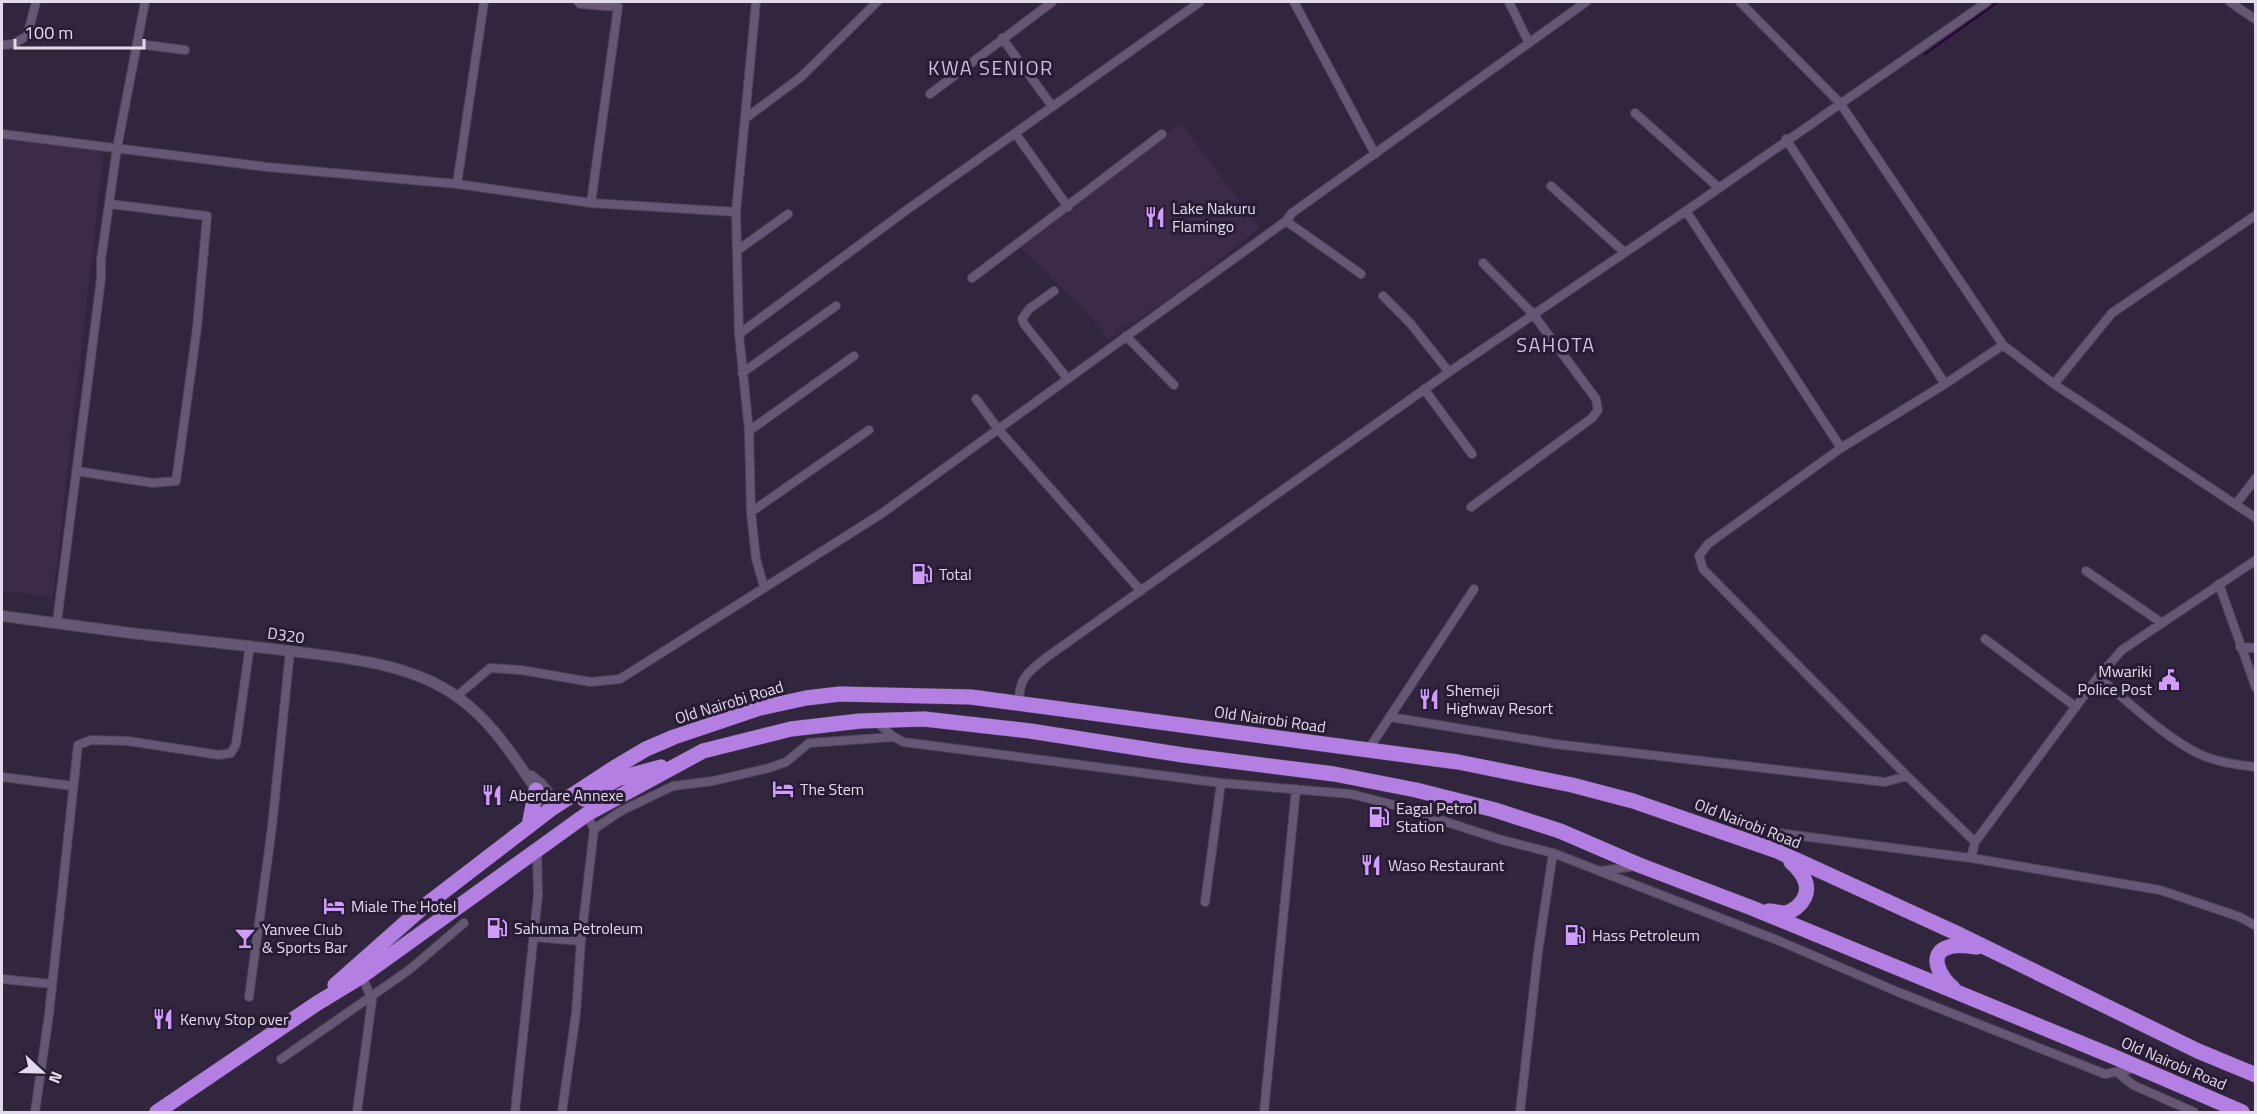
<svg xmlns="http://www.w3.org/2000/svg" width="2257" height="1114" font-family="'Titillium Web',sans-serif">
	<rect width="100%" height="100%" fill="#32263e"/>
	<!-- built -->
	<path fill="#3b2b49" d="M1181 123 1260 228 1183 289 1108 340 1093 318 1020 247Z
		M2 139 104 151 53 597 2 591Z"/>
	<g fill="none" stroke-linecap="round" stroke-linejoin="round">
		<!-- stream -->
		<path stroke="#240339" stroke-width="2" d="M1925 54 1998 2"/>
		<defs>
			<path id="minor" d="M578 2 580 4 618 7 591 203
				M756 2 736 212 739 334 749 431 751 512 756 559 764 587
				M1294 2 1375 154
				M1509 2 1529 43
				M1740 2 1840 103 2003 345 2054 384 2256 518
				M2230 2 2256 20
				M1002 38 1052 106
				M138 44 185 50
				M2 45 13 44 27 36 36 2
				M930 94 1052 2
				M1635 113 1719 188
				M746 118 801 77 877 2
				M1015 133 1068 207
				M2 134 267 167 457 184 591 203 736 212
				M1786 139 1945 384
				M457 184 484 2
				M1551 186 1624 252
				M1686 211 1841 448
				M1286 221 1361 274
				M738 250 788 214
				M972 278 1162 134
				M1054 291 1029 309 1022 319 1024 324 1067 378
				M1383 296 1410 323 1449 372
				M739 334 908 209 1200 2
				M1126 336 1174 385
				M742 373 836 306
				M2054 384 2112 313 2256 215
				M1424 389 1472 454
				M976 399 998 429 1141 591
				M749 431 854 356
				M76 471 153 483 176 481 197 328 207 216 110 204
				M2236 504 2256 478
				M1471 507 1592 418 1598 410 1596 399 1533 314 1483 263
				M751 512 869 430
				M2086 571 2162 623
				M2219 584 2256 688
				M57 622 101 279V260L117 148 145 2
				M1985 639 2076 707
				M2240 647 2256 648
				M2098 677C2129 702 2162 735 2197 753 2215 762 2236 765 2256 767
				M457 696 490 668 521 670 591 682 620 679 881 514 1286 221 1292 213 1586 2
				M1020 704C1016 680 1030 670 1047 657L1449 372 1686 211 1987 2
				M1390 717 1555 744 1885 782 1907 776
				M877 722 891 735 903 742 1221 783 1351 794 1394 805 1502 840 1553 853 1777 940 1898 992 2105 1074 2137 1068
				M1368 750 1474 589
				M2 777 73 786
				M594 829 621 811 673 786 713 781 769 768 786 762 809 743 893 737
				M1975 842 1907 776 1703 569 1699 556 1708 544 1841 448 1945 384 2003 345
				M1765 847 1772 834 1778 833 1971 858 2160 890 2240 917 2256 926
				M1971 858 1975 842 2098 677 2122 650 2256 560
				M1601 871 1635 866
				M1205 902 1221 783
				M534 937 581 941
				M2 979 52 984
				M249 997 272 827 290 651
				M281 1059 409 970 464 923
				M2118 1073 2133 1085 2194 1112
				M35 1112 49 1014 78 745 91 740 128 741 219 755 231 753 236 744 250 645
				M357 1112 372 1000 362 976
				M515 1112 538 895 537 850
				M562 1112 576 1013 581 941 594 829 587 814
				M1264 1112 1296 789
				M1520 1112 1538 952 1553 853"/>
			<path id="tertiary" d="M2 616C42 621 83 627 123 632 179 639 234 644 290 651 346 658 412 663 459 698 501 729 520 770 551 809
				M531 776 541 784 558 804"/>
			<path id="trunk" d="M584 799 617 779 661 767
				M529 826 536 790
				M1769 911C1773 911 1779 913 1784 913 1788 913 1793 910 1797 907 1814 892 1806 875 1791 862
				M335 985 422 908 551 809 614 768 646 749 674 737 760 708 806 698 840 694 971 697 1458 762 1572 785 1633 801 1777 851 1954 932 2198 1051 2256 1075
				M1953 988C1941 979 1926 953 1949 947 1958 944 1968 946 1977 947
				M157 1112 316 1004 362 976 587 814 703 751 791 729 860 721 924 719 1030 731 1183 755 1334 774 1416 790 1495 810 1560 831 1639 865 1752 908 2112 1056 2242 1112"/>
		</defs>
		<!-- minor casing -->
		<use href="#minor" stroke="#4e4358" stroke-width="10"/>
		<!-- tertiary casing -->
		<use href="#tertiary" stroke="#4e4358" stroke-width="12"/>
		<!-- trunk casing -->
		<use href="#trunk" stroke="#4e4358" stroke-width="16"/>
		<!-- minor -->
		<use href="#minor" stroke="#665874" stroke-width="8"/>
		<!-- tertiary -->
		<use href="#tertiary" stroke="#665874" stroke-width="10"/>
		<!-- trunk -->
		<use href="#trunk" stroke="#b47fe2" stroke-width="15"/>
	</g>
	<!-- icons -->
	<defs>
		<symbol id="restaurant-bare" viewBox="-9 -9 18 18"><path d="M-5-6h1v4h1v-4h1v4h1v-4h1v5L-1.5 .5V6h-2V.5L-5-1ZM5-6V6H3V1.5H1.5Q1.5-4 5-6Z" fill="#d09dff" stroke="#281c34" stroke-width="2.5" paint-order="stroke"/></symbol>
		<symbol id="fuel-bare" viewBox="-9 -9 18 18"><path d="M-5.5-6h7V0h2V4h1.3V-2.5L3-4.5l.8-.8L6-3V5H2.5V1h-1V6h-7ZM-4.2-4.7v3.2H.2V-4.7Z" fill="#d09dff" stroke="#281c34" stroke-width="2.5" paint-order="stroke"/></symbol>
		<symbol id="civic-bare" viewBox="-9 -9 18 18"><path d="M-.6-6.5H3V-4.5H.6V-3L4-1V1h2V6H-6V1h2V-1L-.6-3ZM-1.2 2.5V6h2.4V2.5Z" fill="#d09dff" stroke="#281c34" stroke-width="2.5" paint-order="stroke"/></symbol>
		<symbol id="hotel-bare" viewBox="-9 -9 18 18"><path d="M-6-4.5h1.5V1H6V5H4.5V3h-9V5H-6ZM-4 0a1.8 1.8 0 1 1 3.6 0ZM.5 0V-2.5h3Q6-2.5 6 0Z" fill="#d09dff" stroke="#281c34" stroke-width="2.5" paint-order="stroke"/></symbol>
		<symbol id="bar-bare" viewBox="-9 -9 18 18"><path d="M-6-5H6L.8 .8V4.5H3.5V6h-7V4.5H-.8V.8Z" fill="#d09dff" stroke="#281c34" stroke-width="2.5" paint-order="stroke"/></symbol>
	</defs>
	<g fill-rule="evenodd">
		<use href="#restaurant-bare" x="1140" y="202" width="30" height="30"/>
		<use href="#fuel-bare" x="907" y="559" width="30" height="30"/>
		<use href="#civic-bare" x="2154" y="665" width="30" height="30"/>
		<use href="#restaurant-bare" x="1414" y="684" width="30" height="30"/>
		<use href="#hotel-bare" x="768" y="774" width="30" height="30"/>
		<use href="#restaurant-bare" x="477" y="780" width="30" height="30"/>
		<use href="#fuel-bare" x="1364" y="802" width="30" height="30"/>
		<use href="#restaurant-bare" x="1356" y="850" width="30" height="30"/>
		<use href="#hotel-bare" x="319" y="891" width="30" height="30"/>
		<use href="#fuel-bare" x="482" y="913" width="30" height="30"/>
		<use href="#fuel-bare" x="1560" y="920" width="30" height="30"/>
		<use href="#bar-bare" x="230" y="923" width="30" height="30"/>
		<use href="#restaurant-bare" x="148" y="1004" width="30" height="30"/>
	</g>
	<g text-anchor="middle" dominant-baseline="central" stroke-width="6" stroke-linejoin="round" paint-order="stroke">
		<!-- poi labels -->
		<g font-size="16" fill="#e2daea" stroke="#281c34" text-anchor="start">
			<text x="1172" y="208">Lake Nakuru<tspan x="1172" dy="18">Flamingo</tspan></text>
			<text x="939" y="574">Total</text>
			<text x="2152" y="671" text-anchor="end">Mwariki<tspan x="2152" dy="18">Police Post</tspan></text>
			<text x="1446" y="690">Shemeji<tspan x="1446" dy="18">Highway Resort</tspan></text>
			<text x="800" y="789">The Stem</text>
			<text x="509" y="795">Aberdare Annexe</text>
			<text x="1396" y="808">Eagal Petrol<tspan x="1396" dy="18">Station</tspan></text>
			<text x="1388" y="865">Waso Restaurant</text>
			<text x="351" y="906">Miale The Hotel</text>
			<text x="514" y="928">Sahuma Petroleum</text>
			<text x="262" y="929">Yanvee Club<tspan x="262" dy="18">&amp; Sports Bar</tspan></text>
			<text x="1592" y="935">Hass Petroleum</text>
			<text x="180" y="1019">Kenvy Stop over</text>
		</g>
		<!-- street labels -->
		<g font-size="16" fill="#e2daea" stroke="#281c34">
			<text transform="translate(286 635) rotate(8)">D320</text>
			<text transform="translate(729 702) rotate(-17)">Old Nairobi Road</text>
			<text transform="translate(1270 719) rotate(8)">Old Nairobi Road</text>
			<text transform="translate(1748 823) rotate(21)">Old Nairobi Road</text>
			<text transform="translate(2174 1063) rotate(23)">Old Nairobi Road</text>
		</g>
		<!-- quarter labels -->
		<g font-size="20" letter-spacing="1.5" fill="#cebfdf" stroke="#281c34">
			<text x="991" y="67">KWA SENIOR</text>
			<text x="1556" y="344">SAHOTA</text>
		</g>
	</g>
	<!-- border -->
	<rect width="2257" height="1114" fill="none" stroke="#e2daea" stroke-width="6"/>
	<!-- north arrow -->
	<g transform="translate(42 1072) rotate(112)" stroke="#281c34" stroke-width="4.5" paint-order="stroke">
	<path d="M0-4.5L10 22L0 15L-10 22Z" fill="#e2daea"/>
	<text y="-9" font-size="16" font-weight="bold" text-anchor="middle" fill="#e2daea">N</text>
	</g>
	<!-- scale -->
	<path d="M15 39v9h129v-9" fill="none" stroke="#e2daea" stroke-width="3"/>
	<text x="24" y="39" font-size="18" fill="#e2daea" stroke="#281c34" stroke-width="4.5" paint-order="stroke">100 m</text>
</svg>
